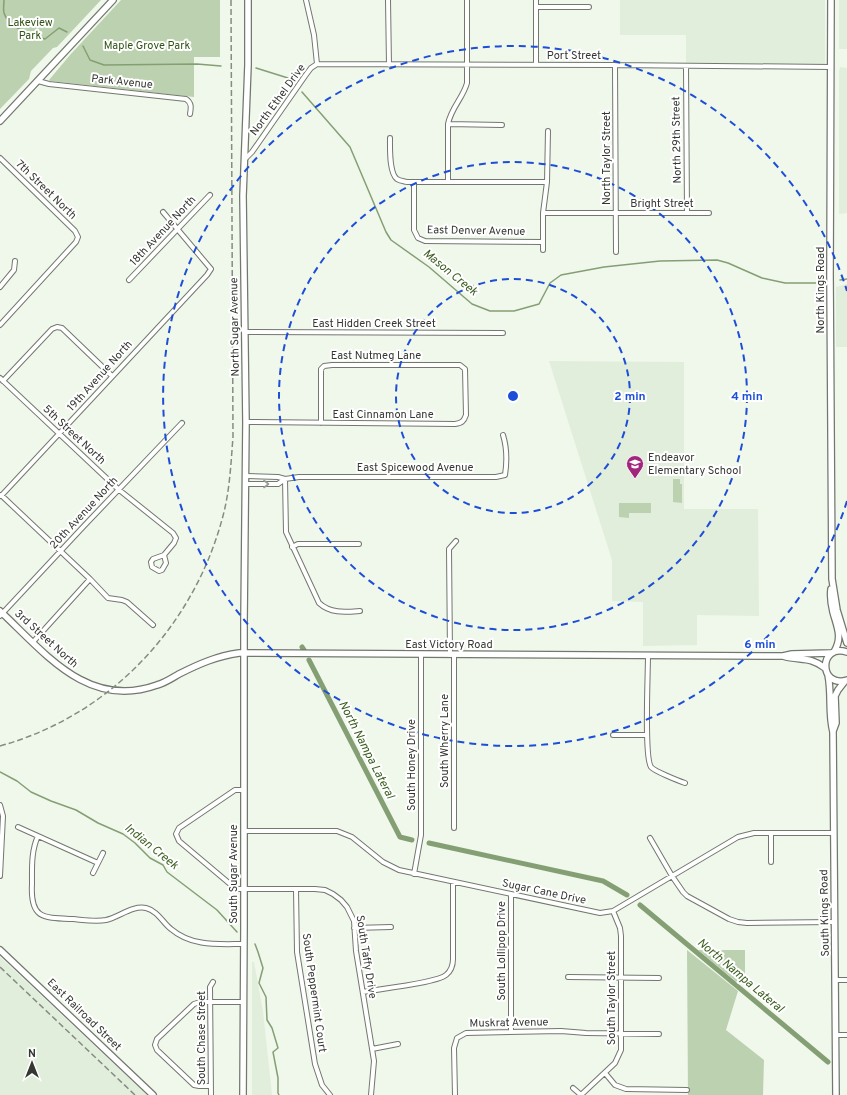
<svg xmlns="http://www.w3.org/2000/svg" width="847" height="1095" font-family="Overpass,sans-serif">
	<rect width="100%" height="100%" fill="#f0f7eb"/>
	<!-- built -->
	<path fill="#e2eedc" d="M620 0H825V64H686V35H620Z
		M839 0H847V49H839Z
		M840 67 847 68V213L839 214V71Z
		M847 284V347H836V287Z
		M549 361 684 362V509H758L759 616 697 615V645L643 646V602L612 601V560Z
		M0 957 147 1095H0Z
		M252 962H254L263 1011 272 1095H252Z"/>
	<!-- green -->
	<path fill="#bcd1af" d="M0 0H101L57 47 53 48 31 71 29 79 0 109Z
		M121 0H220V57H194V97L50 81 49 80 70 55Z
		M673 479H680V484H682V503L673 502Z
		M619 503H651V513H629V518L619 517Z
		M687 950 738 991 726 1030 764 1060 763 1095H688Z
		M698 950H745V975L738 983Z"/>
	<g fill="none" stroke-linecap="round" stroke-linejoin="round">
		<!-- stream -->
		<path stroke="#859f74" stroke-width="1.5" d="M4 0C4 4 3 9 4 13 9 29 32 34 45 39L59 28 67 32
			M83 46 90 60 104 65 197 64 221 66
			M256 68 288 78 293 83
			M302 92 350 147 386 232 391 240 429 267 472 304 490 311H514L539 304 550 283 561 275 604 267 660 261 717 260 728 263 762 278 785 283H823
			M840 280 847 279
			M0 772 17 781 31 792 51 801 76 810 98 823 123 834 135 843 150 858 163 865 167 872 217 910 237 932
			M255 944 258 952 263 968 259 983 266 997 267 1020 272 1028 278 1048 273 1052 278 1078V1093L279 1095"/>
		<!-- canal -->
		<path stroke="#859f74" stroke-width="5" d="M302 647 304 650
			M309 660 400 837 412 840
			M429 843 603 881 627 895
			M640 905 828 1062"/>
		<defs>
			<path id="street" d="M388 0 389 65
				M536 0V65
				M536 7H589
				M317 64 615 65 831 67
				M615 65 616 252
				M686 66 687 213
				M38 81 49 84 186 99C192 103 191 108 190 114
				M448 124 502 125
				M390 138C390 148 389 173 397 179 400 181 404 181 407 182H547
				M0 158 75 231 78 237 76 242 0 325
				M244 160 252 152 305 76 311 68 317 64 314 35 306 0
				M414 182V230L418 238 425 241 543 242
				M448 182V124C451 108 463 98 467 83V0
				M543 213H709
				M543 250V213L547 182 548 131
				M129 280 210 195
				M0 287 14 270 15 261
				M244 332 503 333
				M0 378 118 489 173 533 176 538 174 543 164 555
				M3 381 52 329 57 327 62 328 112 376
				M246 422 455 424C462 423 464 421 466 415L465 369 460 365H332L324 366 321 369V423
				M246 476 278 477 285 479
				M285 479 286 532 319 603C331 614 346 612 360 611
				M246 484H278L285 479 299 477H496L505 475C507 462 507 448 503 435
				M1 495 90 579 108 598 122 600 127 602 153 625
				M1 496 207 275 211 269 163 212
				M292 547 298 544H359
				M164 555 166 563 162 570 159 571 152 567 151 562 153 559Z
				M0 616 83 527 182 423
				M33 642 90 579
				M450 655 449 549 456 541
				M454 655V828
				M648 656C648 674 644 757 651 767 654 771 679 781 685 783
				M613 735H647
				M243 790H235L179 828 176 834 179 841 236 889H315L325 890 333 894 341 900 347 907 354 921 356 951 374 1061 371 1095
				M0 805 3 816 0 876
				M18 827 98 863
				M244 831H337L352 837 383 862 399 870 600 913 613 911 738 837 754 833H834
				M771 833V862
				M38 836C31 851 32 868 32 884 30 919 43 918 73 919 84 920 96 922 106 920 119 917 133 905 146 908 158 911 163 923 171 929 192 947 219 944 244 944
				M650 838 672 876 683 892 687 896 729 919 738 922 747 923 835 922
				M93 873 103 853
				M414 874 421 835V655
				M296 889 297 952 315 1064 322 1085 330 1095
				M511 894V1032
				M354 928 391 927
				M568 977 659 978
				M835 980H847
				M363 992C379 989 436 983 446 975 451 971 453 965 453 959V882
				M836 1035H847
				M372 1049 398 1044
				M605 1073 615 1085 626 1089 687 1090
				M211 1086H199L194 1085 157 1050 155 1045 157 1039 194 1004 200 1002H243
				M573 1088 581 1095
				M211 1095 210 987 213 982
				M455 1095 454 1048 457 1038 466 1033 561 1031 586 1033 659 1034
				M581 1095 615 1063 621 1050V936L620 928 613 911"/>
			<path id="secondary" d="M831 0 830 275 832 579 837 610 847 643
				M0 121 113 0
				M831 589C830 597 831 604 833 612 837 627 843 637 834 652
				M0 611C45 653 88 710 157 685 165 683 172 678 179 674 199 664 217 656 239 653L783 656 792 654 831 653
				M847 652C818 643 819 689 847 680
				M783 656C800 661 810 656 825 668
				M828 675C832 694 828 713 833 732L836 1095
				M833 731 836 723 835 696 838 690 845 681
				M0 950 153 1095
				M243 1095 244 927V621L246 422 243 196 248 65V0"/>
		</defs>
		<!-- street casing -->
		<use href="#street" stroke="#72786e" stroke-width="6"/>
		<!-- secondary casing -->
		<use href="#secondary" stroke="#72786e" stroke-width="8"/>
		<!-- street -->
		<use href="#street" stroke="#fff" stroke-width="4"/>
		<!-- secondary -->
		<use href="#secondary" stroke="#fff" stroke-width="5.5"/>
		<!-- rail -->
		<path stroke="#868b83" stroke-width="1.5" stroke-dasharray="6 3" stroke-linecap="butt" d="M0 746C112 715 196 624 224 512 230 487 231 462 233 437L231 0
			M0 967 135 1095"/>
	</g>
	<!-- one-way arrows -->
	<defs><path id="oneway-chevron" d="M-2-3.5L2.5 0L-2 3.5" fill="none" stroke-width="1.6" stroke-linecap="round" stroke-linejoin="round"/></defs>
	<use stroke="#9a9b98" href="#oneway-chevron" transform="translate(266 484)"/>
	<!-- distance rings -->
	<g fill="none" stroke="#1d4ed8" stroke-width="2" stroke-dasharray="7 5">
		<circle cx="513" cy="396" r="117"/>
		<circle cx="513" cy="396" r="234"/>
		<path d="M847 501A350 350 0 1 1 847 291"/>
	</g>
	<!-- icons -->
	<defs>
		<symbol id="school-pin" viewBox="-11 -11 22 30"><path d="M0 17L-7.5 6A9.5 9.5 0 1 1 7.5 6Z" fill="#a2277c" stroke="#fff"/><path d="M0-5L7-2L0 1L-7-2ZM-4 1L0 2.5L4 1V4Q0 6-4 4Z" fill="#fff"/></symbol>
	</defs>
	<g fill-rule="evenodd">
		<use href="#school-pin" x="625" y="454" width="20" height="27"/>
	</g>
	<g text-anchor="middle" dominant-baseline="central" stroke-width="4" stroke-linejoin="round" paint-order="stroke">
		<!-- park labels -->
		<g font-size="11" fill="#305213" stroke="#fff">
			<text x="30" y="23">Lakeview<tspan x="30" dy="13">Park</tspan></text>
			<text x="147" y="46">Maple Grove Park</text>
		</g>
		<!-- street labels -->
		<g font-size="11" fill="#343732" stroke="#fff">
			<text x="574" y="56">Port Street</text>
			<text transform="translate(122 82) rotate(6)">Park Avenue</text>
			<text transform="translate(278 100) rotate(-54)">North Ethel Drive</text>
			<text transform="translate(677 140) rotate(-91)">North 29th Street</text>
			<text transform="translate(607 158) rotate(-90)">North Taylor Street</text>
			<text transform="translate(46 190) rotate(44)">7th Street North</text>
			<text x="662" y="204">Bright Street</text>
			<text transform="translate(163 231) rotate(-47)">18th Avenue North</text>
			<text transform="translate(476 231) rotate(1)">East Denver Avenue</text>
			<text transform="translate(821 290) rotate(-90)">North Kings Road</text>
			<text x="374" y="324">East Hidden Creek Street</text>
			<text transform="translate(235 327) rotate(-91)">North Sugar Avenue</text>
			<text x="376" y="356">East Nutmeg Lane</text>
			<text transform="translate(100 376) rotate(-48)">19th Avenue North</text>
			<text x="383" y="415">East Cinnamon Lane</text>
			<text transform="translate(74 435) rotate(43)">5th Street North</text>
			<text x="415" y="468">East Spicewood Avenue</text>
			<text transform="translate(84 513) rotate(-47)">20th Avenue North</text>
			<text transform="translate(46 639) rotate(42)">3rd Street North</text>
			<text x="449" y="645">East Victory Road</text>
			<text transform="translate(445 741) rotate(-90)">South Wherry Lane</text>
			<text transform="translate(412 765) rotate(-90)">South Honey Drive</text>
			<text transform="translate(234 874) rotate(-90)">South Sugar Avenue</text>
			<text transform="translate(544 892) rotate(12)">Sugar Cane Drive</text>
			<text transform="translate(825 913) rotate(-91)">South Kings Road</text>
			<text transform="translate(502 951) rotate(-90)">South Lollipop Drive</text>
			<text transform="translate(366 957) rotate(81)">South Taffy Drive</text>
			<text transform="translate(314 993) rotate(82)">South Peppermint Court</text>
			<text transform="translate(612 998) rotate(-90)">South Taylor Street</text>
			<text transform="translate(84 1015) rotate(44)">East Railroad Street</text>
			<text transform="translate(509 1023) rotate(-1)">Muskrat Avenue</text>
			<text transform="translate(202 1038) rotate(-90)">South Chase Street</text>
		</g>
		<!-- poi labels -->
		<g font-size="11" fill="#343732" stroke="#fff" text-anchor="start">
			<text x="648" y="458">Endeavor<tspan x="648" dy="13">Elementary School</tspan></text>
		</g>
		<!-- water labels -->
		<g font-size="12" font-style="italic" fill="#3c5e20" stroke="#fff">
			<text transform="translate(450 273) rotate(39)">Mason Creek</text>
			<text transform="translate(366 750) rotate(63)">North Nampa Lateral</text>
			<text transform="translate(151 847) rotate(39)">Indian Creek</text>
			<text transform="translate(740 976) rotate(40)">North Nampa Lateral</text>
		</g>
	</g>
	<circle cx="513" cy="396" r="6" fill="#1d4ed8" stroke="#fff" stroke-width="2"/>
	<g font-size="12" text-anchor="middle" font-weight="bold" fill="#1d4ed8" stroke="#fff" stroke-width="4" stroke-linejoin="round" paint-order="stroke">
		<text x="630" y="400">2 min</text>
		<text x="747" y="400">4 min</text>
		<text x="760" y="648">6 min</text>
	</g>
	<!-- north arrow -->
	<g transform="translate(32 1063)" stroke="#ffffff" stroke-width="3" paint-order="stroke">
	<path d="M0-3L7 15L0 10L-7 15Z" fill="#343732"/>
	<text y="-6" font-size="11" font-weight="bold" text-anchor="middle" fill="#343732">N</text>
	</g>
</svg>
